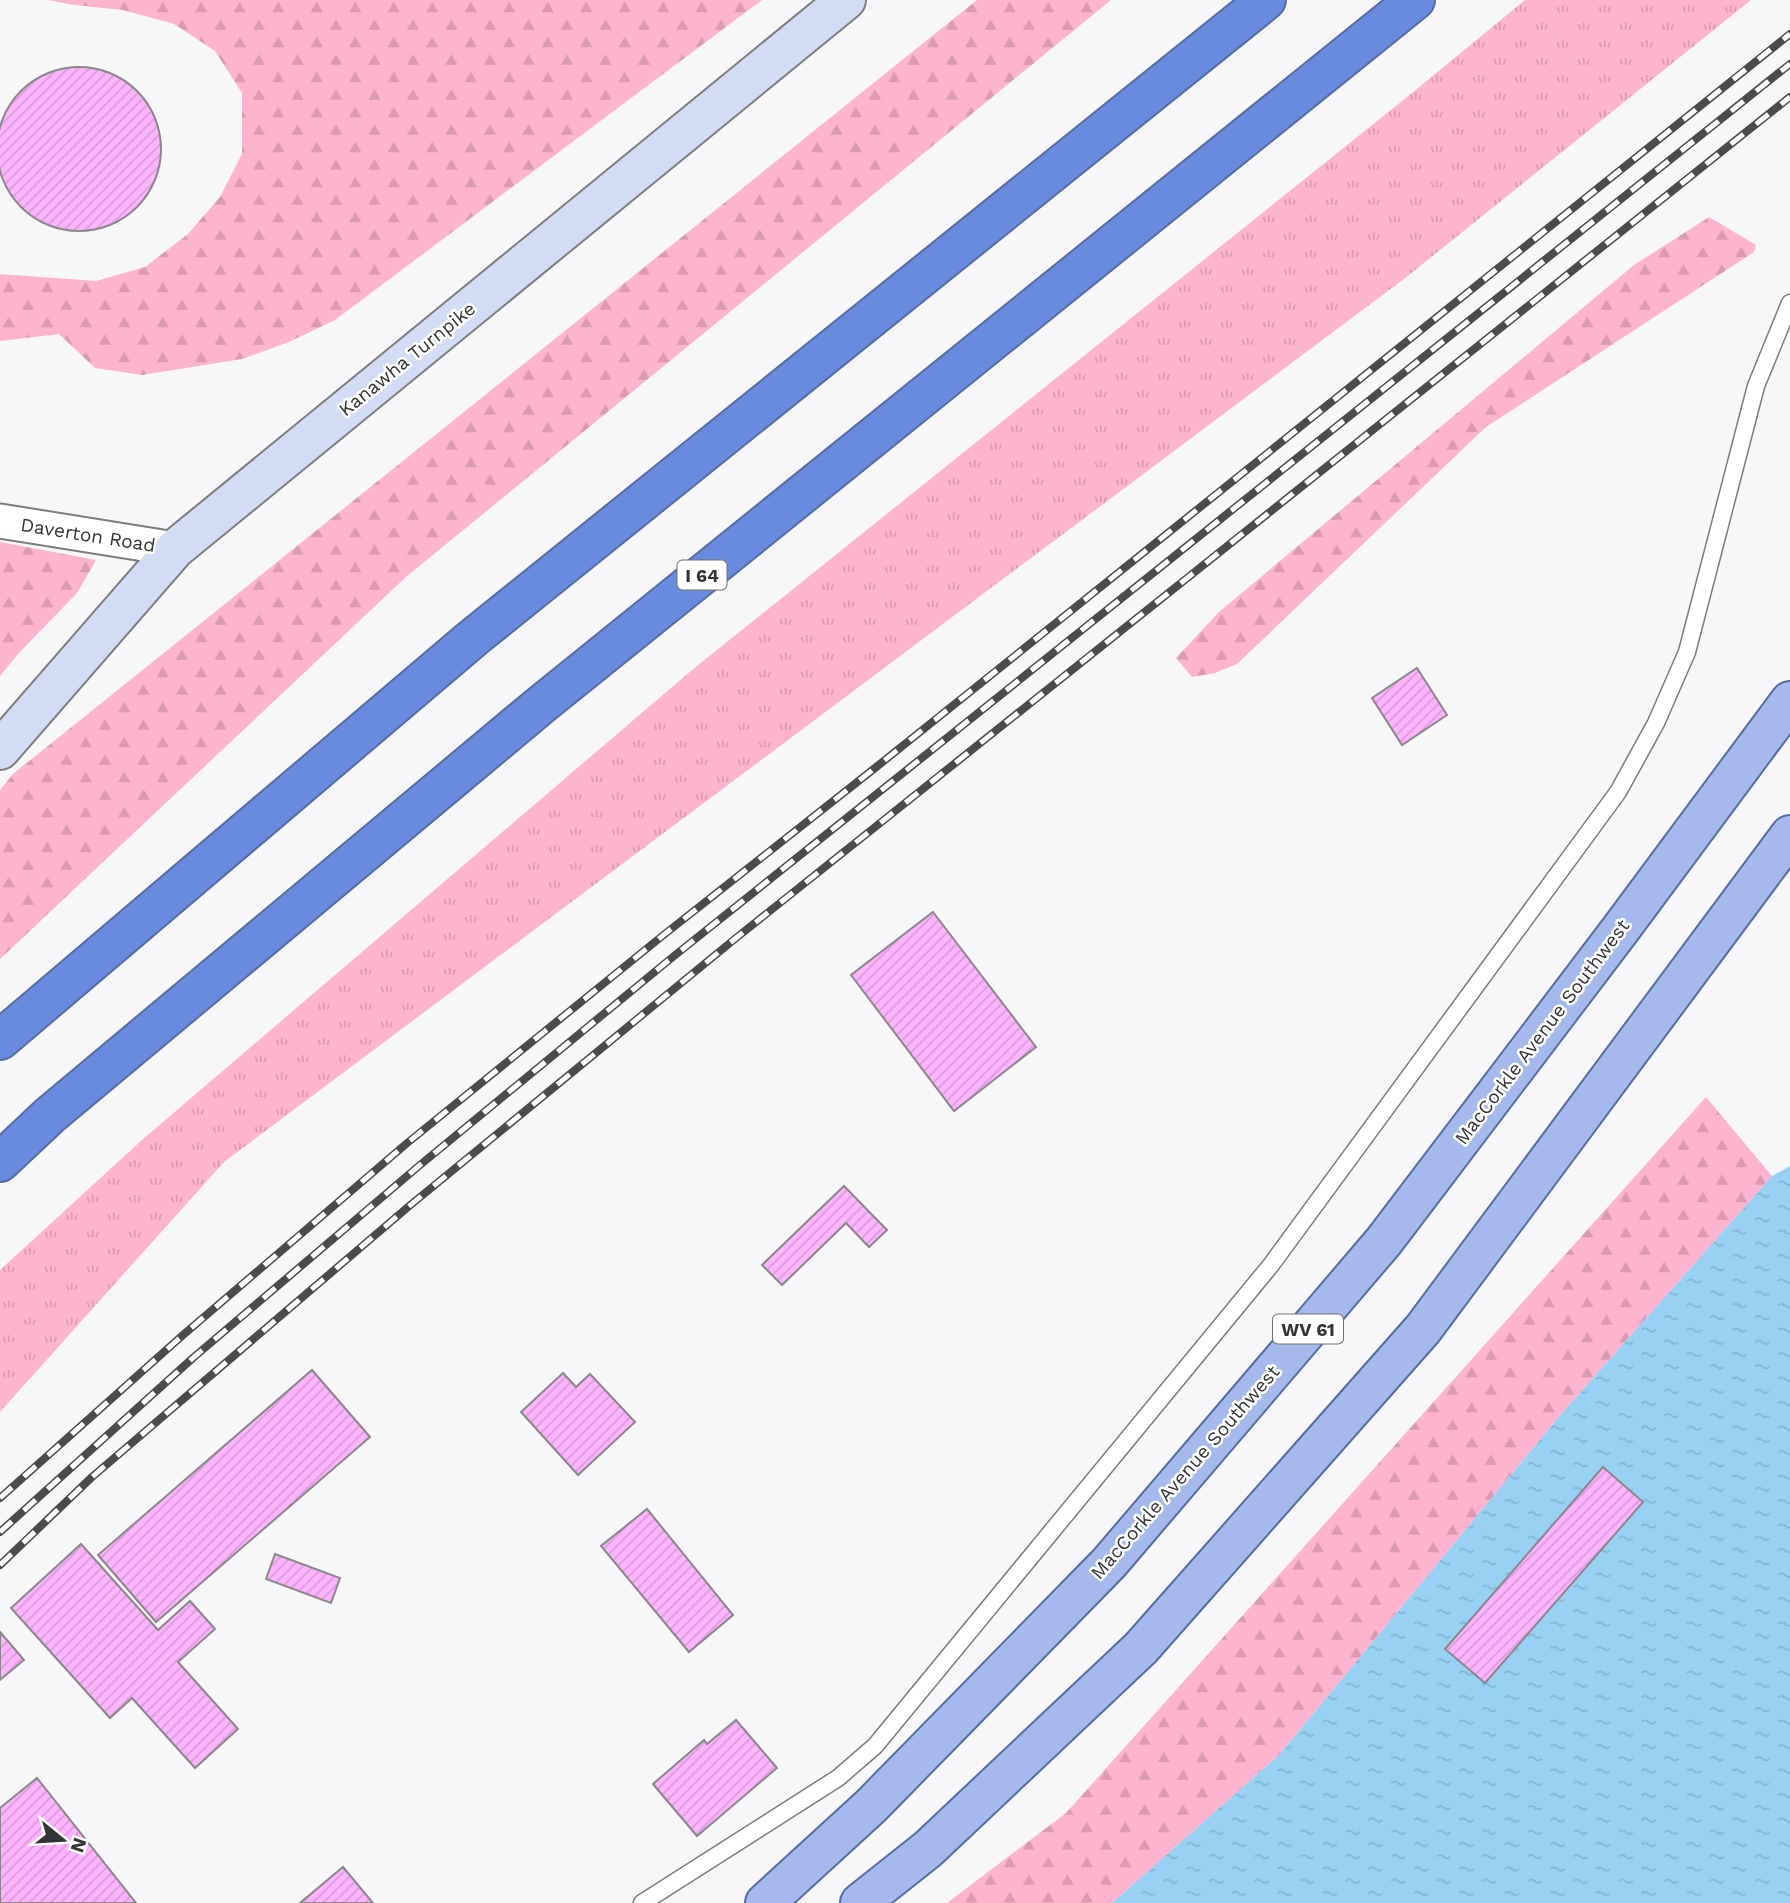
<svg xmlns="http://www.w3.org/2000/svg" width="1790" height="1903" font-family="'Work Sans',sans-serif">
	<defs>
		<pattern id="grass-tufts" width="24" height="20" patternUnits="userSpaceOnUse" patternTransform="scale(1.75)"><rect width="24" height="20" fill="#feb3cf"/><path d="M3 7l-1-3M5 7V3M7 7l1-3M15 17l-1-3M17 17v-4M19 17l1-3" fill="none" stroke="#da9ab2"/></pattern>
		<pattern id="forest-firs" width="22" height="20" patternUnits="userSpaceOnUse" patternTransform="scale(1.75)"><rect width="22" height="20" fill="#feb3cf"/><path d="M5 1l3.5 6h-7zM16 11l3.5 6h-7z" fill="#da9ab2"/></pattern>
		<pattern id="water-ripples" width="26" height="14" patternUnits="userSpaceOnUse" patternTransform="scale(1.75)"><rect width="26" height="14" fill="#98d1f4"/><path d="M2 4q2-2 4 0t4 0M15 11q2-2 4 0t4 0" fill="none" stroke="#83b4d2"/></pattern>
		<pattern id="building-hatch" width="6" height="6" patternUnits="userSpaceOnUse" patternTransform="scale(1.75)"><rect width="6" height="6" fill="#fdb3fe"/><path d="M-1 1l2-2M0 6l6-6M5 7l2-2" fill="none" stroke="#d99ada"/></pattern>
	</defs>
	<rect width="100%" height="100%" fill="#f7f7fa"/>
	<!-- grass -->
	<path fill="url(#grass-tufts)" d="M1525 0H1751L1404 279 224 1162 0 1412V1270L143 1139 692 670 1412 93Z"/>
	<!-- forest -->
	<path fill="url(#forest-firs)" d="M48 0H762L335 320 289 342 242 359 142 375 95 368 59 334 0 341V274L96 281 145 267 188 234 220 197 242 154V93L215 51 174 24 123 10 74 5Z
		M977 0H1111L406 577 0 959V790L13 774Z
		M1709 217 1756 245 1754 252 1486 427 1237 664 1215 673 1192 677 1176 658 1219 612 1634 265Z
		M0 542 96 560 77 593 18 654 0 676Z
		M1706 1097 1772 1176 1562 1413 1279 1755 1112 1903H947L1066 1813Z"/>
	<!-- water -->
	<path fill="url(#water-ripples)" d="M1790 1166V1903H1112L1279 1755 1562 1413 1772 1176Z"/>
	<!-- building -->
	<path fill="url(#building-hatch)" stroke="#898789" stroke-width="2" d="M-3 149a82 82 0 1 1 164 0a82 82 0 1 1-164 0Z
		M1417 668 1447 715 1402 745 1372 698Z
		M933 912 1036 1047 954 1111 851 975Z
		M844 1186 887 1230 869 1247 846 1223 782 1285 762 1265Z
		M312 1370 370 1437 156 1622 98 1555Z
		M563 1373 576 1387 590 1374 635 1422 578 1475 521 1412Z
		M1603 1467 1643 1502 1485 1683 1445 1649Z
		M647 1509 733 1615 689 1652 601 1546Z
		M81 1544 158 1630 190 1601 215 1629 178 1662 238 1729 195 1768 132 1698 110 1718 11 1608Z
		M275 1554 340 1578 331 1603 266 1579Z
		M0 1632 24 1660 0 1680Z
		M736 1720 777 1768 697 1836 653 1784 704 1740 707 1744Z
		M37 1778 136 1903H0V1808Z
		M343 1867 373 1903H300Z"/>
	<g fill="none" stroke-linecap="round" stroke-linejoin="round">
		<defs>
			<path id="lane" d="M642 1903 838 1778 875 1746 1271 1265 1618 792 1656 723 1687 652 1756 386 1790 303"/>
			<path id="street" d="M0 521 175 549"/>
			<path id="secondary" d="M0 750 175 549 846 0"/>
			<path id="primary" d="M765 1903 871 1806 1109 1563 1384 1241 1620 930 1790 701
				M860 1903 928 1849 1141 1648 1423 1329 1790 835"/>
			<path id="highway" d="M0 1040 473 638 1266 0
				M0 1162 50 1115 542 704 1415 0"/>
		</defs>
		<!-- lane casing -->
		<use href="#lane" stroke="#7c7b7e" stroke-width="19"/>
		<!-- street casing -->
		<use href="#street" stroke="#7c7b7e" stroke-width="37"/>
		<!-- secondary casing -->
		<use href="#secondary" stroke="#7c7b7e" stroke-width="42"/>
		<!-- primary casing -->
		<use href="#primary" stroke="#566ca3" stroke-width="42"/>
		<!-- highway casing -->
		<use href="#highway" stroke="#566ca3" stroke-width="42"/>
		<!-- lane -->
		<use href="#lane" stroke="#fff" stroke-width="16"/>
		<!-- street -->
		<use href="#street" stroke="#fff" stroke-width="33"/>
		<!-- secondary -->
		<use href="#secondary" stroke="#d2dcf5" stroke-width="38"/>
		<!-- primary -->
		<use href="#primary" stroke="#a5b9ec" stroke-width="38"/>
		<!-- highway -->
		<use href="#highway" stroke="#698bdf" stroke-width="38"/>
		<defs>
			<path id="rail" d="M0 1498 183 1335 406 1144 661 937 875 768 1790 34
				M0 1532 194 1357 420 1165 674 956 1790 64
				M0 1565 92 1477 408 1207 736 938 1790 97"/>
		</defs>
		<!-- rail casing -->
		<use href="#rail" stroke="#4b4a4c" stroke-width="8"/>
		<!-- rail -->
		<use href="#rail" stroke="#fff" stroke-width="5" stroke-dasharray="16" stroke-linecap="butt"/>
	</g>
	<g text-anchor="middle" dominant-baseline="central" stroke-width="5" stroke-linejoin="round" paint-order="stroke">
		<!-- shield labels -->
		<g fill="#fff" stroke="#707071" stroke-width="2">
			<rect x="677.5" y="560.5" width="49" height="29" rx="5"/>
			<rect x="1273" y="1314.5" width="70" height="29" rx="5"/>
		</g>
		<g font-size="18" font-weight="bold" fill="#333234">
			<text x="702" y="575">I 64</text>
			<text x="1308" y="1329">WV 61</text>
		</g>
		<!-- street labels -->
		<g font-size="19" fill="#333234" stroke="#fff">
			<text transform="translate(407 359) rotate(-39)">Kanawha Turnpike</text>
			<text transform="translate(88 535) rotate(9)">Daverton Road</text>
			<text transform="translate(1542 1032) rotate(-53)">MacCorkle Avenue Southwest</text>
			<text transform="translate(1185 1472) rotate(-49)">MacCorkle Avenue Southwest</text>
		</g>
	</g>
	<!-- north arrow -->
	<g transform="translate(63 1840) rotate(108)" stroke="#ffffff" stroke-width="5" paint-order="stroke">
	<path d="M0-5L12 26L0 18L-12 26Z" fill="#333234"/>
	<text y="-10" font-size="19" font-weight="bold" text-anchor="middle" fill="#333234">N</text>
	</g>
</svg>
